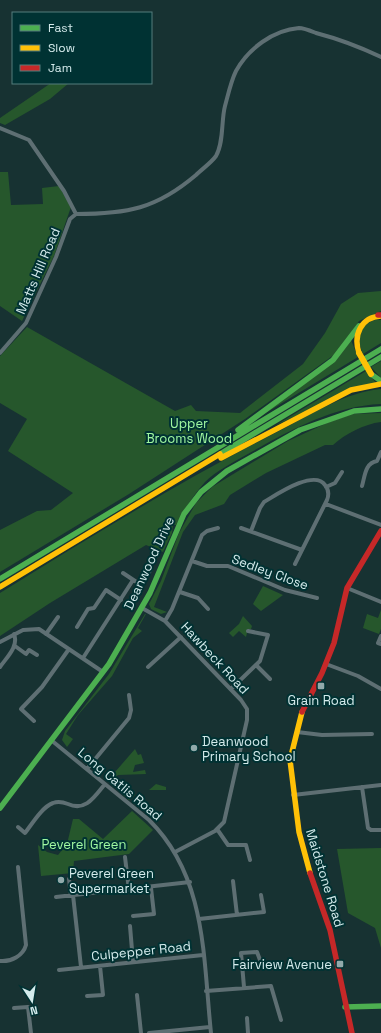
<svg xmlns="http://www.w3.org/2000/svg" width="381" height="1033" font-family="'Space Grotesk',sans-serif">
	<rect width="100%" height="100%" fill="#173232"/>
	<!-- green -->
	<path fill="#26572c" d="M51 83H69L50 99 5 125 0 123V118Z
		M0 172H8L11 205 43 204 42 188 59 186 71 207 54 256 22 321 0 306Z
		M381 291V311L359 321 338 352 245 419 129 494 0 572V530L37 511 51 510 73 493 8 451 27 419 0 403V356L27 327 175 411 191 405 196 411 240 413 303 364 325 333 341 304 358 293Z
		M375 320H381V343L363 354C356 339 358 326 375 320Z
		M351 340 358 357 259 417 319 373Z
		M381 361V378L371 367Z
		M366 371 377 384 365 385 276 425Z
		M381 389V404C332 406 287 432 246 455 232 463 216 471 205 482 193 495 185 510 176 525H173L172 533 163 552 146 545 50 603 0 636V593C92 536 184 479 281 430 312 414 346 392 381 389Z
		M381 413V422C364 424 345 434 333 445H325L266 473 230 495 224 504 195 515 183 532 154 607 167 612 161 614 151 609 149 604 161 581 179 533 196 503 212 487 288 441 327 423 352 414Z
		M263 586 283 595 261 611 253 604Z
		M381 610V629L379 634 363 628 367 614 378 618Z
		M145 614H146L138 628 142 631 133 638 112 676 78 715 66 734 73 739 67 747 62 740 65 731 109 674Z
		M243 616 252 626 251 629H248L246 637 239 631 233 637 229 633 239 624Z
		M135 749 138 755 141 754 144 763 135 765 133 772 145 770 146 774 118 775 111 780 109 779Z
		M156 784 166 787V790H149Z
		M126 790 130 793 132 791 135 795 129 800 122 794Z
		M132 811 153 830 129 854 74 861 73 873 41 876 38 845 47 852 58 855 67 844 73 819H79L103 839Z
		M381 848V948L375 928 348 913 337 849Z"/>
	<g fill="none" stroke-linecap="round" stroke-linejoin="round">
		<!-- street -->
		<path stroke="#5e6f73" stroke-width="4" d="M0 128 29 140 64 191 76 214
			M76 214C127 214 156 209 196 175 202 169 211 163 216 156 224 142 221 121 225 106 228 95 231 81 236 71 248 49 273 30 299 28 304 28 311 31 316 33 339 39 360 47 381 57
			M0 353 26 323 56 257 70 219 76 214
			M362 486C365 476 365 463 377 461L381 452
			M326 487 335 483 342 472
			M326 504 381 525
			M241 528 302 550
			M251 531 260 508 264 502C276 495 314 469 325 485 329 490 329 495 327 500L295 564
			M192 561 207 566H228L285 590 317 598
			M123 573 141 585 151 569
			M347 588 381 602
			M180 592 198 598 208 609
			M142 608 165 621 241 700 247 709V720L224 822 215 831 175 852
			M165 621 172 609 202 535 207 531 218 528
			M77 627 88 609 94 608 106 590 121 600
			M46 634 58 617
			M381 636 378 643 381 644
			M0 642 23 630 39 629 103 672
			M15 646 26 654 29 650 37 655
			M83 658 133 580
			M326 664 358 676 381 689
			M256 665 270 679
			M0 667C7 657 19 646 14 634
			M148 667 181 637
			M231 689 260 661 268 635 248 631
			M34 721 21 709 42 687 69 649
			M297 732 322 735 372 734
			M51 740 149 820C207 877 203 958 211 1033
			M87 769 129 718 131 710 129 695
			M362 787 368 828 371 830H381
			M293 795 381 785
			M18 827 25 833C32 824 42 807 53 803 58 801 63 802 68 804 86 812 95 796 105 784
			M217 829 228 845H246L250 860
			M125 857 129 890
			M69 879 71 896
			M233 881 237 915
			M73 895 81 967
			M56 897 190 882
			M133 916 154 914 151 888
			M199 919 264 912 261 895
			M130 926 133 962
			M0 961C11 962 23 956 26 945L18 867
			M59 970 203 955
			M244 987 241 953 257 952 260 960
			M206 991 271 986 281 1020
			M137 995 141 1033
			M87 996 103 995 100 966
			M14 1008 28 1007 31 1033
			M247 1018 248 1033
			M149 1033 210 1027"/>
		<!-- fast -->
		<path stroke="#4caf50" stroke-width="5.5" d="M371 374 381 381
			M238 430 333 360 359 326
			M220 454 381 357
			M0 579 381 349
			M0 808 109 664 150 593 184 514 201 492 227 471 300 430 354 411 381 409
			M345 1007 381 1006"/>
		<!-- slow -->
		<path stroke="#ffc107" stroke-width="5.5" d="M359 353C353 335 361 317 381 316
			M221 458 351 390 381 384
			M0 587 220 454
			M302 712 290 760 299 832 310 873"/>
		<!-- jam -->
		<path stroke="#c62828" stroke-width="5.5" d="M378 315H381
			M302 712 322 673 334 643 347 588 381 531
			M310 873 330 930 352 1033"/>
		<!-- slow-bridge -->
		<path stroke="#ffc107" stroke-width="6" d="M359 353 371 374"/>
	</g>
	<!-- markers -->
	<g fill="#92aaab" stroke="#003233" stroke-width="1.5">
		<rect x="317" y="682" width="8" height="8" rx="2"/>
		<circle cx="194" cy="748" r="4"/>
		<circle cx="61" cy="880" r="4"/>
		<rect x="336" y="960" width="8" height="8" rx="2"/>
	</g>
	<g text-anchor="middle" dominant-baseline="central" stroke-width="4" stroke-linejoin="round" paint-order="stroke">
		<!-- street labels -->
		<g font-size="13" fill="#d4ebec" stroke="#003233">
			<text transform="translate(38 271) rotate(-67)">Matts Hill Road</text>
			<text transform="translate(149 563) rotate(-65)">Deanwood Drive</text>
			<text transform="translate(270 572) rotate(20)">Sedley Close</text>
			<text transform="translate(215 658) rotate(47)">Hawbeck Road</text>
			<text transform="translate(120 784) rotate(40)">Long Catlis Road</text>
			<text transform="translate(325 878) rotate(73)">Maidstone Road</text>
			<text transform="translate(141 951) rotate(-6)">Culpepper Road</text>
		</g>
		<!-- park labels -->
		<g font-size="13" fill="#a0f8a1" stroke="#003233">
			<text x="189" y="423">Upper<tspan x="189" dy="15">Brooms Wood</tspan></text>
			<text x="84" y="844">Peverel Green</text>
		</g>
		<!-- poi labels -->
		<g font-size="13" fill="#d4ebec" stroke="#003233" text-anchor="start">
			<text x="321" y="700" text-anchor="middle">Grain Road</text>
			<text x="202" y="741">Deanwood<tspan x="202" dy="15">Primary School</tspan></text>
			<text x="69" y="873">Peverel Green<tspan x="69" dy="15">Supermarket</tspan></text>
			<text x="332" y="964" text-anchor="end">Fairview Avenue</text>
		</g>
	</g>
	<!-- legend -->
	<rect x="12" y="12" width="140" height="72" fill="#003233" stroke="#557c7d"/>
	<rect x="20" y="25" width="20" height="6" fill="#4caf50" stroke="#557c7d"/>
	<text x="48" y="32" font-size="12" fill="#d4ebec">Fast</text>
	<rect x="20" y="45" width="20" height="6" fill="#ffc107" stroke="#557c7d"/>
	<text x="48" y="52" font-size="12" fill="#d4ebec">Slow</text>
	<rect x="20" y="65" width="20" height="6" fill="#c62828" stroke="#557c7d"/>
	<text x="48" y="72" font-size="12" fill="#d4ebec">Jam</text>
	<!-- north arrow -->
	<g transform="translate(32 1001) rotate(168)" stroke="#003233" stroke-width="3" paint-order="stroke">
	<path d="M0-3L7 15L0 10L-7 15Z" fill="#d4ebec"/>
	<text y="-6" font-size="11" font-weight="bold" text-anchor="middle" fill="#d4ebec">N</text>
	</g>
</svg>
